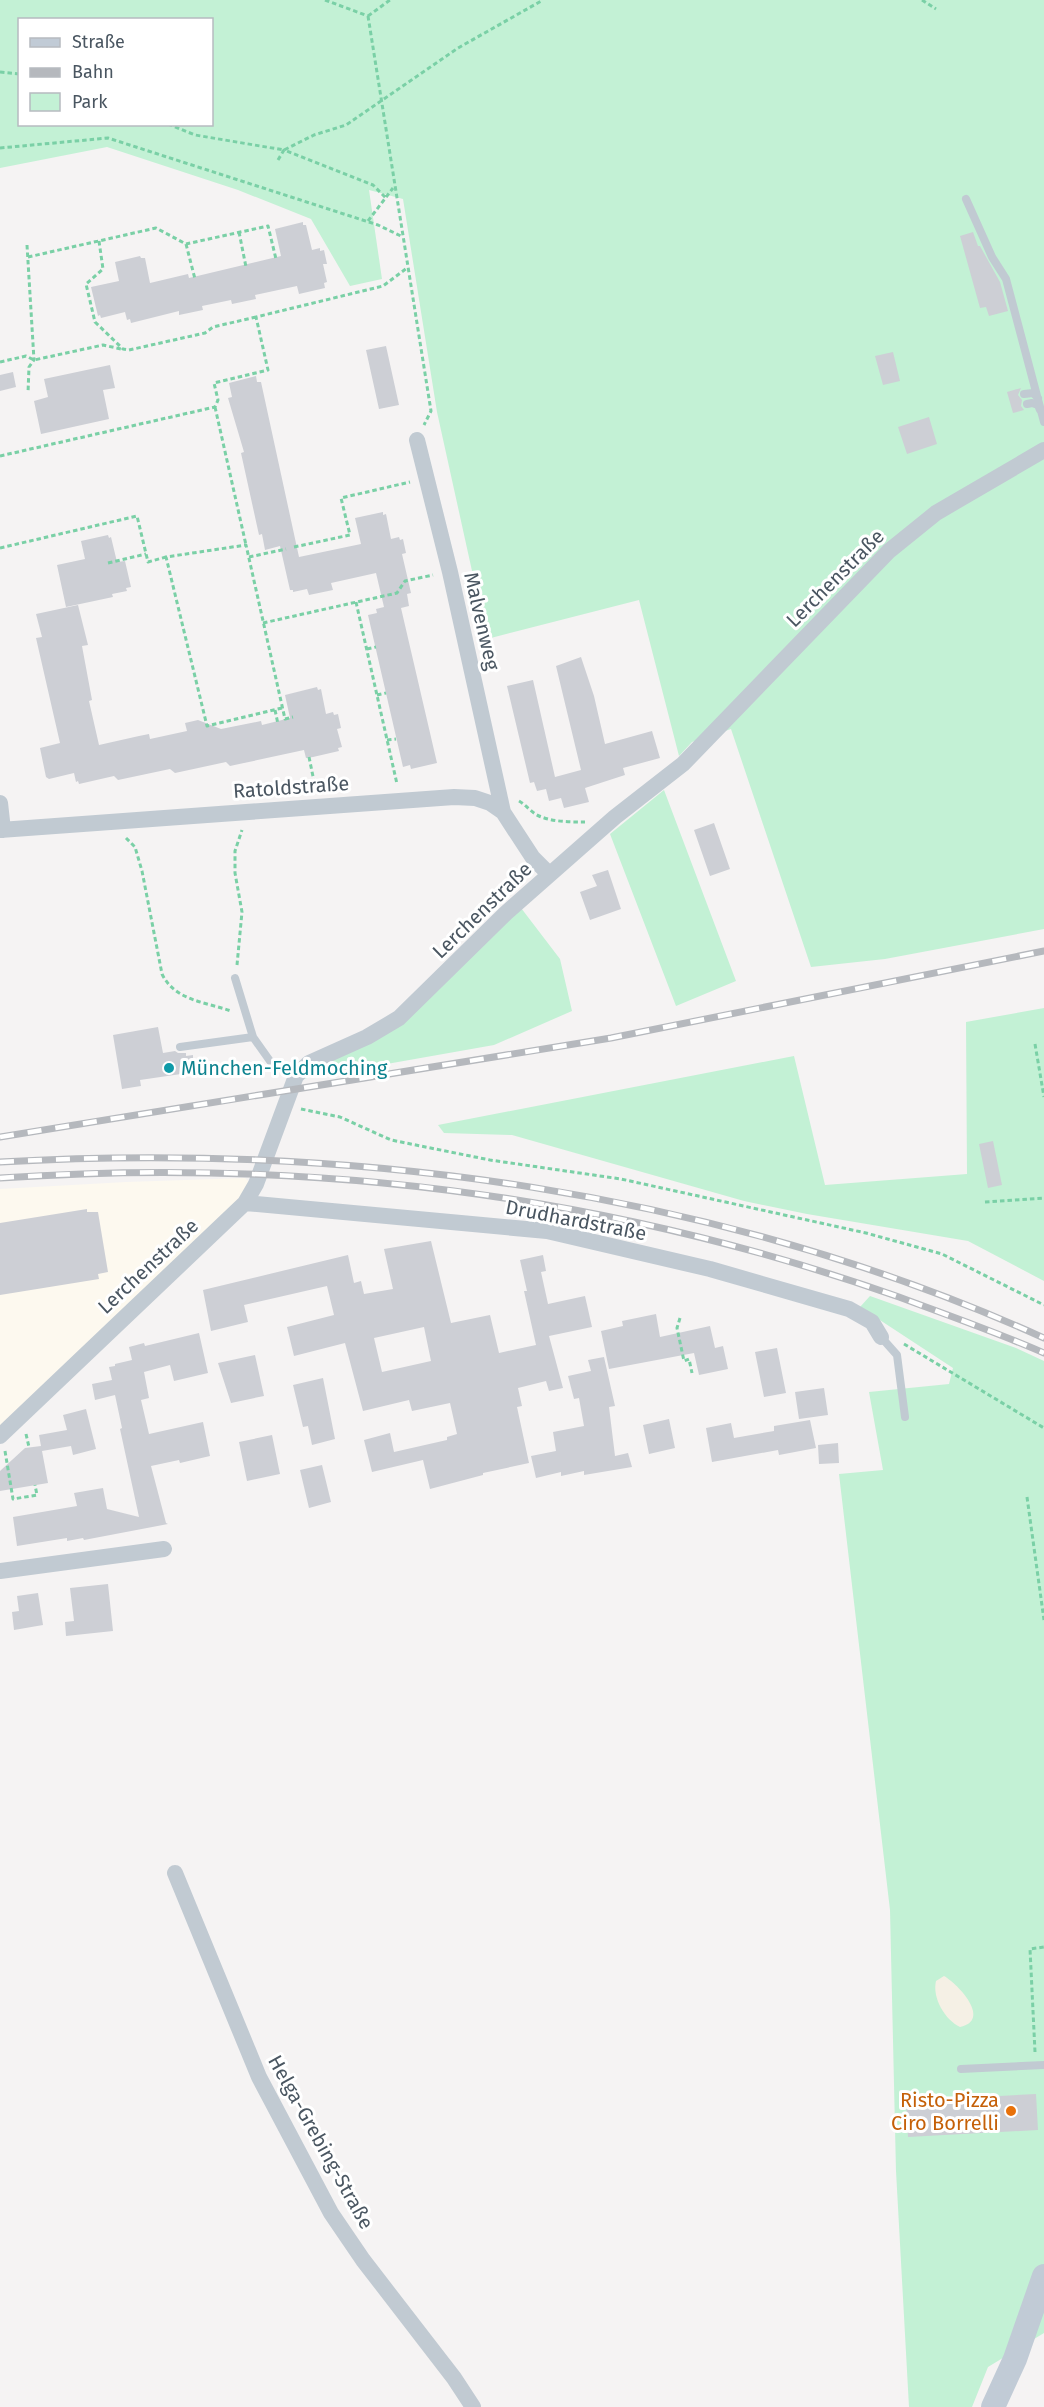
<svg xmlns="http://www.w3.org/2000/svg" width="1044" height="2407" font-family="'Fira Sans',sans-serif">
	<rect width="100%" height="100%" fill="#f5f3f3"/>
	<!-- commercial -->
	<path fill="#fdf9ef" d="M245 1178 258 1190 0 1442V1189L126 1182Z"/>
	<!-- green -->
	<path fill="#c3f1d5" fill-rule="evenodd" d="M0 0H1044V929L885 959 811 967 731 729 692 742 679 756 639 600 487 639 437 412 403 199 369 190 382 279 350 286 311 219 238 190 107 147 0 168ZM20 20H212V124H20Z
		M664 790 736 981 676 1006 610 834Z
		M518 904 560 959 572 1011 494 1045 302 1079 303 1067 392 1024Z
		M1044 1008V1281L968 1241 807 1214 744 1201 512 1135 444 1133 438 1125 794 1056 825 1185 967 1174 966 1022Z
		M870 1296 1016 1348 1044 1361V2333L988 2367 972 2407H909L896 2171 890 1910 839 1474 883 1470 869 1392 949 1384 953 1368 860 1307Z"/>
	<!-- sand -->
	<path fill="#f5f0e5" d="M944 1976C958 1984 992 2020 960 2027 945 2020 932 1998 936 1981Z"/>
	<!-- building -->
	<path fill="#cdcfd5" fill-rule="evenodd" d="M303 222V225H306L312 250 320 248V251L324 250 327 264H323L327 282 324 283 325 288 299 294 297 286 255 295 256 299 232 304 231 300 202 306 203 310 179 315V311L131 323 130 319 127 320 125 312 101 318 100 315 98 316 91 287 119 281 115 262 140 256 141 258H145L150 283 188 274 189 278 281 256 275 229Z
		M973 232 978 246H980L1000 282 1008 311 989 316 986 307 980 308 960 236Z
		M386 346 399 405 379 409 366 350Z
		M893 352 900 381 883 385 875 356Z
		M110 365 115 388 103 390 109 419 41 434 34 401 48 397 44 379Z
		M13 372 16 387 0 391V375Z
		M256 376 257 382H261L299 557 361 544 355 518 383 512V515L386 514 391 539 399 537 400 540 403 539 406 553 402 554 411 593 407 594 409 606 401 608 437 763 411 769 410 765 403 767 368 615 377 613 376 609 384 607 376 573 331 583 333 590 309 595 307 589 293 592V590H290L280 546 265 550 262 534 259 535 241 453 244 452 228 398 232 397 229 383Z
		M1021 388 1018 395 1022 400 1021 406 1024 410 1013 413 1007 392Z
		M929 417 937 444 907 454 898 427Z
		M108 535 109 538 111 537 117 562 125 561 131 587 126 588 127 591 112 594 113 597 66 607 57 565 85 559 81 541Z
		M78 605 88 645 82 646 92 700 89 701 99 745 139 736 149 734 150 739 187 731 185 723 198 720 221 729 261 721 262 725 290 718 285 695 317 687 318 690 321 689 326 714 333 712 334 715 338 714 341 728 337 729 342 747 338 748 339 751 313 757 306 758 304 750 230 766 226 762 175 773 170 769 118 780 114 776 79 784 78 781 76 782 74 773 49 779 46 777 40 748 60 743 36 638 42 637 36 614Z
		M581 657 594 696 605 744 652 731 660 758 623 768 625 775 585 788 589 802 564 808 561 798 549 801 546 789 537 791 534 782 530 783 507 686 533 680 555 777 581 770 556 666Z
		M714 823 730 869 710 876 694 830Z
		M608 870 621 909 590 920 580 892 597 886 592 875Z
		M158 1027 163 1053 175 1051 178 1053H186V1056L193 1055V1059H197L198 1074 182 1077 181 1074 140 1080 141 1086 122 1089 113 1035Z
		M993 1141 1002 1185 988 1188 979 1144Z
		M87 1209V1212H98L108 1272 98 1274 99 1279 0 1295V1223Z
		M431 1241 451 1323 490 1315 499 1353 536 1345 524 1291H527L520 1260 543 1255 546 1271 541 1272 548 1304 585 1296 592 1327 549 1336 563 1388 549 1391 546 1381 518 1388 522 1406 517 1407 529 1463 483 1473V1475L430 1489 423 1460 372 1472 364 1440 390 1433 394 1452 447 1440V1437L457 1434 450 1403 412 1411 409 1400 363 1411 345 1343 294 1356 287 1327 334 1315 327 1286 244 1305 248 1322 211 1331 203 1290 348 1255 354 1283 361 1281 364 1294 393 1289 384 1249ZM424 1327 431 1361 382 1372 374 1338Z
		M656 1314 660 1337 710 1326 715 1348 723 1346 728 1369 699 1375 694 1353 609 1369 601 1331 623 1326 622 1321Z
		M199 1333 208 1373 174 1381 170 1365 144 1372 149 1398 141 1400 149 1434 203 1422 210 1456 180 1463 179 1460 151 1466 166 1523 168 1524 84 1540 83 1538 67 1541V1538L17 1546 13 1517 77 1506 74 1493 103 1488 107 1509 139 1517 120 1429 122 1428 115 1395 95 1400 92 1384 112 1380 109 1367 115 1366V1364L132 1360 129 1347 144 1343 145 1346Z
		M777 1348 786 1393 764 1397 755 1352Z
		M255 1355 264 1396 231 1403 218 1363Z
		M604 1357 615 1406 609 1407 615 1456 628 1453 632 1467 584 1475V1471L561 1476V1472L536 1478 531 1456 556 1451 553 1432 584 1426 579 1398 574 1399 568 1376 591 1371 588 1360Z
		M323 1378 335 1439 312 1445 308 1426 303 1427 293 1385Z
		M824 1388 828 1415 799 1419 795 1392Z
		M86 1409 96 1449 73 1455 71 1446 42 1451 48 1483 0 1491V1471L25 1448 41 1446 39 1435 67 1430 63 1415Z
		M669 1419 675 1448 649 1454 643 1425Z
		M810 1420 816 1448 779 1455 778 1450 712 1462 706 1428 731 1423 734 1438 774 1431V1426Z
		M272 1435 280 1474 247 1481 239 1442Z
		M838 1443 839 1463 819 1464 818 1445Z
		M322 1465 331 1502 309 1508 300 1470Z
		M108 1584 113 1631 66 1636 65 1622 74 1621 70 1588Z
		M38 1593 43 1625 14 1630 12 1612 19 1611 17 1596Z
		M1036 2094 1038 2130 908 2137 906 2101Z"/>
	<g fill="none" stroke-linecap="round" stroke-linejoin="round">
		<!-- path -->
		<path stroke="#7ad0a6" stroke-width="3" stroke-dasharray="4.5 3" stroke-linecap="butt" d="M325 0 368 16
			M922 0 936 9
			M368 16 431 411 424 425
			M368 16 390 0
			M0 72 20 74
			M168 124 195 135 284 150 314 135 346 125 458 48 543 0
			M0 148 108 138 378 225 401 236
			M278 160 284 150 373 185 386 198
			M368 221 393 188
			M239 232 246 267
			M99 241 103 269 86 284 95 322 123 349 129 350 205 333 213 327 256 317
			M186 244 195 279
			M27 245 34 360 29 367 28 393
			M28 257 156 228 186 244 268 226 276 259
			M0 362 26 356 34 360 103 345 121 349
			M215 407 246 545
			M0 456 215 407 218 400 214 383 268 370 256 317 383 286 407 268
			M294 547 350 535 341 498 410 482
			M0 548 137 516 148 562 166 557
			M249 557 286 549
			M108 563 146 554
			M356 602 397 784
			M263 623 397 593 405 581 433 575
			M367 649 376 647
			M377 695 386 693
			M282 708 207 726 166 557 246 545 285 719 293 717
			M275 710 278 724
			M387 740 396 739
			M309 757 316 791
			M519 801C526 805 532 813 539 816 553 822 570 822 585 822
			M126 838 135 847 142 871 162 974C175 1001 206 1002 231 1011
			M237 965 242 912 235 873V851L242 830
			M1035 1044 1044 1097
			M301 1109 340 1117 391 1140 490 1160 621 1179 866 1233 942 1254 1044 1305
			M985 1202 1044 1198
			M680 1318 677 1328 684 1361 689 1359 692 1373
			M904 1344 1044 1428
			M26 1434 29 1447
			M5 1451 13 1499 37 1495 35 1485
			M1027 1497 1044 1620
			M1035 2052 1030 1949 1044 1947"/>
		<!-- service -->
		<path stroke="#c1cad2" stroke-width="8" d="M966 199 992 257 1006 279 1044 422
			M1024 394 1033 393 1038 398
			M1027 404 1032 403 1038 405 1040 410
			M235 978 253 1037 270 1061 296 1076
			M180 1047 253 1037
			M881 1337 897 1355 905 1417
			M961 2069 1044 2065"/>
		<!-- minor -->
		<path stroke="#c1cad2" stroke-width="16" d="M417 440 450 572 503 812
			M0 803 3 830
			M0 830 454 797 475 798 490 803 503 812 533 858 549 874
			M245 1203 547 1231 710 1269 849 1309 872 1322 881 1337
			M0 1436 245 1203 256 1184 296 1076 309 1063 367 1037 399 1018 506 913 615 817 683 764 889 551 936 513 1044 450
			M0 1571 164 1549
			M175 1873 259 2077 331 2213 363 2260 454 2378 473 2407"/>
		<!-- secondary -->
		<path stroke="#c1cbd6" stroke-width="24" d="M993 2407 1015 2359 1044 2276"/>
		<defs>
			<path id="rail" d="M0 1137 611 1038 1044 951
				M0 1162C354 1142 719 1191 1044 1338
				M0 1178C308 1157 607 1194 899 1297 947 1315 996 1332 1044 1353"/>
		</defs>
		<!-- rail casing -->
		<use href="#rail" stroke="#b5b8bd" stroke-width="7"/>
		<!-- rail -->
		<use href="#rail" stroke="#fff" stroke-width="4.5" stroke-dasharray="14" stroke-linecap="butt"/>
	</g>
	<!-- markers -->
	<circle fill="#0f9aa8" stroke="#fff" stroke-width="2" cx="169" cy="1068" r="6"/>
	<circle fill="#e8710a" stroke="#fff" stroke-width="2" cx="1011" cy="2111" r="6"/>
	<g text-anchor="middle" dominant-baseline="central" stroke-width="6" stroke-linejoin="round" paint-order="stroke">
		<!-- street labels -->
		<g font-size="20" fill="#4a5661" stroke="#fff">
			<text transform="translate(835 578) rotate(-45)">Lerchenstraße</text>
			<text transform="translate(482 621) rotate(77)">Malvenweg</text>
			<text transform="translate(291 787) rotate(-4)">Ratoldstraße</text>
			<text transform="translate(482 910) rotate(-44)">Lerchenstraße</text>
			<text transform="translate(576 1220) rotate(11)">Drudhardstraße</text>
			<text transform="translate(148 1266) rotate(-43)">Lerchenstraße</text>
			<text transform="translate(321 2142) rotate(61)">Helga-Grebing-Straße</text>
		</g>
		<!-- culture labels -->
		<g font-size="20" fill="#0d838f" stroke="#fff" text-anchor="start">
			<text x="181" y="1068">München-Feldmoching</text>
		</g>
		<!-- food labels -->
		<g font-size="20" fill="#c56008" stroke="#fff" text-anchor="end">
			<text x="999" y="2100">Risto-Pizza<tspan x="999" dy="23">Ciro Borrelli</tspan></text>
		</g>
	</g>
	<!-- legend -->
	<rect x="18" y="18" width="195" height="108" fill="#ffffff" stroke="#b7bbc0" stroke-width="1.5"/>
	<rect x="30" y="38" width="30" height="9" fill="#c1cbd6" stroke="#b7bbc0" stroke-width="1.5"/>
	<text x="72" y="48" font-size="18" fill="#4a5661">Straße</text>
	<rect x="30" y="68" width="30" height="9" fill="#b5b8bd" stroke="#b7bbc0" stroke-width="1.5"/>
	<text x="72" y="78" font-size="18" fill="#4a5661">Bahn</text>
	<rect x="30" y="93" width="30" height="18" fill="#c3f1d5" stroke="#b7bbc0" stroke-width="1.5"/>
	<text x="72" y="108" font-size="18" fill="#4a5661">Park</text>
</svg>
